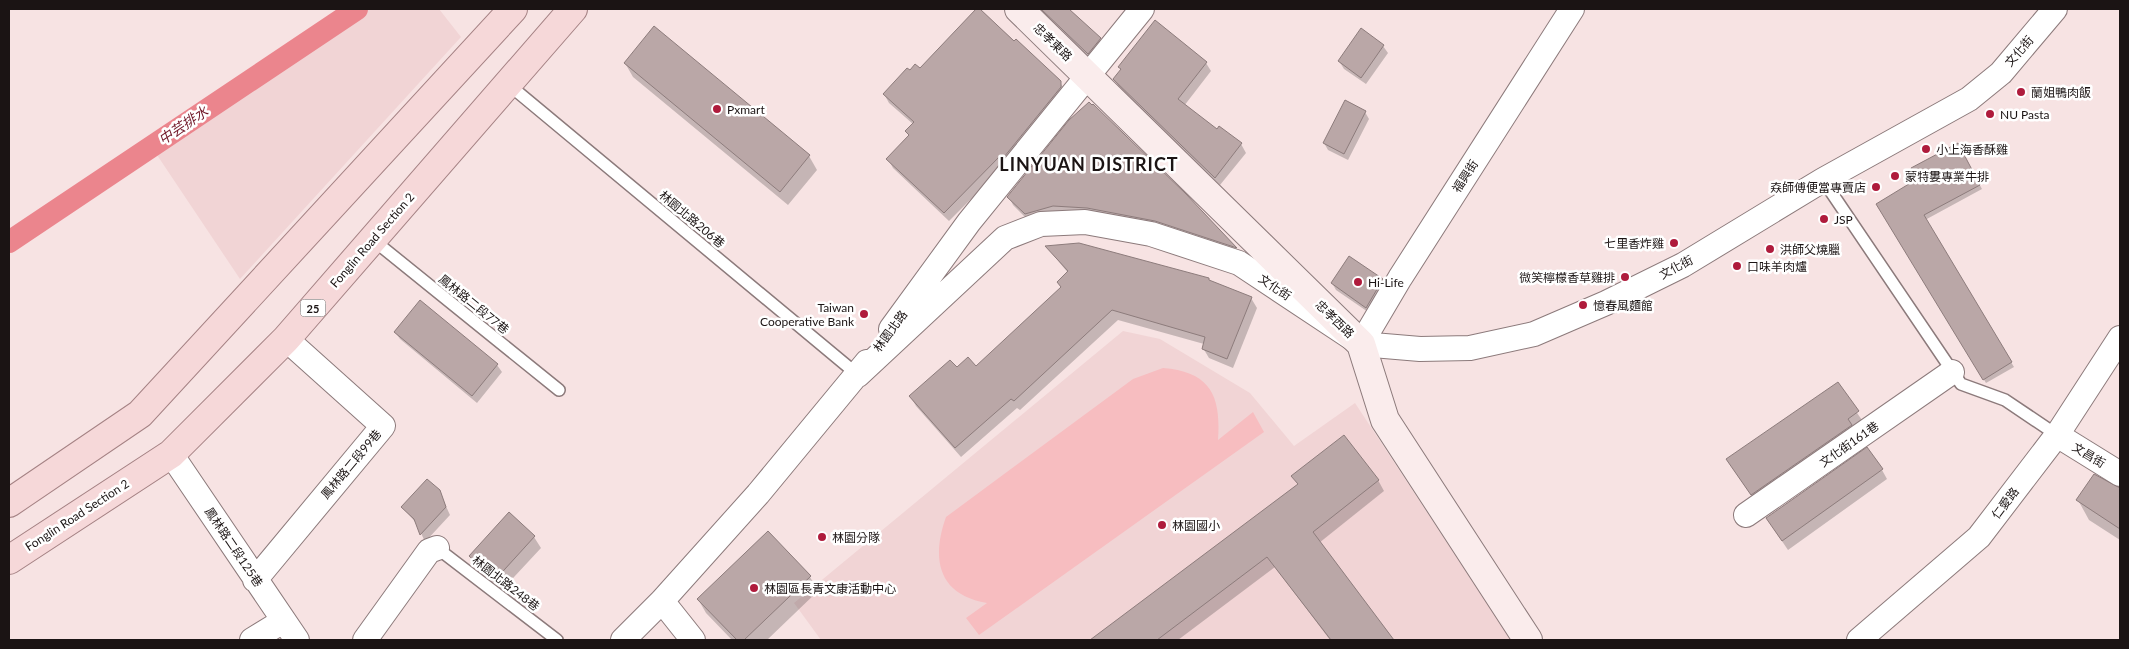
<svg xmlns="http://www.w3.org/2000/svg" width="2129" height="649" font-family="Lato,'Noto Sans TC',sans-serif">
	<rect width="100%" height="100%" fill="#f7e3e3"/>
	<!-- built -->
	<path fill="#f1d4d5" d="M363 9H439L461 37 240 279 155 152Z
		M1123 331 1160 339 1250 393 1294 446 1355 403 1511 640H821L794 603Z"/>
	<!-- green -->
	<path fill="#f7bdc0" d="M1163 368C1211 372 1221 396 1218 440L1253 412 1264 432 979 635 966 618 987 603C938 595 931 559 946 517L1133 379Z"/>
	<!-- shadow -->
	<path fill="#0003" d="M979 9 1060 82 1065 91 1007 163 949 221 893 168 888 159 909 136 906 131 913 124 889 103 884 94 910 72 920 70Z
		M1039 9H1068L1100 39 1104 46 1092 61Z
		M1155 22 1206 63 1211 71 1184 106 1217 131 1241 144 1246 153 1220 185 1119 88 1115 79 1122 71 1119 67Z
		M1383 46 1388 53 1366 84 1344 69 1339 61Z
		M625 63 809 156 817 170 788 205 633 77Z
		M1094 106 1236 249 1240 254 1030 222 1013 205 1009 197Z
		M1365 112 1369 119 1348 160 1328 150 1324 143Z
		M1958 145 1982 189 1925 220 2014 367 1986 383 1878 204 1919 180Z
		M1079 244 1208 279 1210 282 1251 298 1257 308 1233 368 1209 358 1203 348 1204 344 1118 320 1020 410 1017 408 961 457 916 406 910 396 957 369 976 367 1062 288 1068 273 1047 247Z
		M1350 258 1382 280 1387 288 1371 314 1336 290 1332 283Z
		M420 302 497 365 502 372 477 403 400 339 395 332Z
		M1837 384 1864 423 1758 505 1727 460Z
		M1882 470 1887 479 1788 550 1773 528Z
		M1293 476 1378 480 1384 491 1319 543 1392 640H1330L1275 567 1178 640H1092L1298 485Z
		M2112 487 2120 489V540L2089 520 2078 500Z
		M439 491 450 515 425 542 417 524 402 507Z
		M509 514 534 537 541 548 502 590 477 567 471 556Z
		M768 533 810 577 818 591 767 640H732L706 613 698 599Z"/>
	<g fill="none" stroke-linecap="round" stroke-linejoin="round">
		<!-- canal -->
		<path stroke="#eb858d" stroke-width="22" d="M9 242 357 9"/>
	</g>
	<!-- building -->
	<path fill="#baa7a7" stroke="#8d7c7c" d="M976 9H980L1014 41 1016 39 1061 81V87L1004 157 1001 155 944 213 886 159 909 135 905 131 914 122 883 94 907 68 910 70 915 64 920 68Z
		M1041 9H1069L1101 38 1088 54Z
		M1155 20 1207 62 1178 99 1217 129 1219 126 1242 143 1215 178 1113 79 1121 69 1118 67Z
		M654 26 810 155 780 192 624 63Z
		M1361 28 1384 45 1361 78 1338 61Z
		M1345 100 1366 111 1344 154 1323 143Z
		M1089 102 1092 105 1093 104 1186 194 1237 248 1155 221 1087 208 1053 206 1025 214 1007 197 1069 120Z
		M1958 143 1980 185 1924 215 2012 362 1983 380 1876 204 1917 179 1911 168Z
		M1079 243 1209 278V280L1252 297 1227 359 1202 349 1205 337 1112 310 1014 401 1011 399 955 448 909 396 950 360 957 367 968 357 976 366 1061 287 1057 282 1068 271 1045 246Z
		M1349 256 1383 279 1366 308 1331 283Z
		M420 300 498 364 472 396 394 332Z
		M1838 382 1859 411 1848 419 1852 425 1751 495 1726 459Z
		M1344 435 1379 480 1313 532 1394 640H1331L1267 557 1157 640H1090L1298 484 1291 476Z
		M1867 447 1883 469 1782 541 1766 518Z
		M2094 474 2120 488V529L2076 500Z
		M427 479 440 490 446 507 420 535 414 519 401 507Z
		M509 512 535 536 495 580 469 556Z
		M768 531 811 576 744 640H737L697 599Z"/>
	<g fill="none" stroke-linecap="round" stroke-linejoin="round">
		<defs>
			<path id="lane" d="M508 84 858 375
				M1823 180 1961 384 2005 400 2057 435
				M372 239 559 390
				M437 548 557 640"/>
			<path id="street" d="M891 329 969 222 1142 9
				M1361 344 1400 278 1572 9
				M858 375 1005 238 1041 224 1085 222 1151 234 1239 263 1361 344 1420 349 1470 348 1534 334 1606 303 1683 265 1823 180 1969 99 2001 73 2055 9
				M2057 435 2120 474
				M171 454 297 640
				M1746 515 1952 372
				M255 580 383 426 286 339
				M662 601 693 640
				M252 640 283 621
				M365 640 429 551 437 548
				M623 640 662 601 758 494 867 362
				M1859 640 1979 537 2057 435 2120 338"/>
			<path id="secondary" d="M1019 9 1361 344 1385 420 1528 640"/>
			<path id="primary" d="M9 503 140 414 513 9
				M9 560 171 454 286 339 573 9"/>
		</defs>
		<!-- lane casing -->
		<use href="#lane" stroke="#8c7a7b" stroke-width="14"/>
		<!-- street casing -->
		<use href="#street" stroke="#8c7a7b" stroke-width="26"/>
		<!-- secondary casing -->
		<use href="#secondary" stroke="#8c7a7b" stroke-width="30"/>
		<!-- primary casing -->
		<use href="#primary" stroke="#a58284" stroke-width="30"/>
		<!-- lane -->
		<use href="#lane" stroke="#fff" stroke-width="11"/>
		<!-- street -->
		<use href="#street" stroke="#fff" stroke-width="24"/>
		<!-- secondary -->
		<use href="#secondary" stroke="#faecec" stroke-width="28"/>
		<!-- primary -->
		<use href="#primary" stroke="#f6d8d9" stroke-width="28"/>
	</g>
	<!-- markers -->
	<g fill="#af1b3c" stroke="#fff" stroke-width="2">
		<circle cx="2021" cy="92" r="5"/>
		<circle cx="717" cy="109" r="5"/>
		<circle cx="1990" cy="114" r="5"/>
		<circle cx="1926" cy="149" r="5"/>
		<circle cx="1895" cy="176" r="5"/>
		<circle cx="1876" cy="187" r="5"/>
		<circle cx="1824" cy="219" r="5"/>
		<circle cx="1674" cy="243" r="5"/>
		<circle cx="1770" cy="249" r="5"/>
		<circle cx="1737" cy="266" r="5"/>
		<circle cx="1625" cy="277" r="5"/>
		<circle cx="1358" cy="282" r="5"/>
		<circle cx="1583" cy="305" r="5"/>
		<circle cx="864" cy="314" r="5"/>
		<circle cx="1162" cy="525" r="5"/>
		<circle cx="822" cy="537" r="5"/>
		<circle cx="754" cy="588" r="5"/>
	</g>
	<g text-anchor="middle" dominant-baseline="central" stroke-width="5" stroke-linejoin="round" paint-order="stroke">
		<!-- shield labels -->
		<rect fill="#fff" stroke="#5f5a5a" stroke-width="1" x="300.5" y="299.5" width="25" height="17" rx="4"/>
		<g font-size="11" font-weight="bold" fill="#1b1414">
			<text x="313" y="308">25</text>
		</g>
		<!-- street labels -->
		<g font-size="12" fill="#1b1414" stroke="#fff">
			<text transform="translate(1053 42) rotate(44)">忠孝東路</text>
			<text transform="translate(2019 51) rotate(-49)">文化街</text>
			<text transform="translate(1465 176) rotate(-57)">福興街</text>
			<text transform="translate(692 219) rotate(40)">林園北路206巷</text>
			<text transform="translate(372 240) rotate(-49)">Fonglin Road Section 2</text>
			<text transform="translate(1676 267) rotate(-28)">文化街</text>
			<text transform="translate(1275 287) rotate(34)">文化街</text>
			<text transform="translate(474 304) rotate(39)">鳳林路二段77巷</text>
			<text transform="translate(1335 319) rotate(44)">忠孝西路</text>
			<text transform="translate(890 331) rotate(-54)">林園北路</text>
			<text transform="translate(1849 444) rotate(-35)">文化街161巷</text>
			<text transform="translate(2089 455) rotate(31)">文昌街</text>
			<text transform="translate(351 464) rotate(-50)">鳳林路二段99巷</text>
			<text transform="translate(2005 503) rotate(-53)">仁愛路</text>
			<text transform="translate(77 515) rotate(-33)">Fonglin Road Section 2</text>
			<text transform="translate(234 547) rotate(56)">鳳林路二段125巷</text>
			<text transform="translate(506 583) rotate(38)">林園北路248巷</text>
		</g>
		<!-- poi labels -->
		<g font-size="12" fill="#1b1414" stroke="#fff" text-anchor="start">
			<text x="2031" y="92">蘭姐鴨肉飯</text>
			<text x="727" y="109">Pxmart</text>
			<text x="2000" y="114">NU Pasta</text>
			<text x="1936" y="149">小上海香酥雞</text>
			<text x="1905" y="176">蒙特婁專業牛排</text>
			<text x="1866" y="187" text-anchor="end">𡘙師傅便當專賣店</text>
			<text x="1834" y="219">JSP</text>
			<text x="1664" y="243" text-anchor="end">七里香炸雞</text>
			<text x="1780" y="249">洪師父燒臘</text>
			<text x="1747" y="266">口味羊肉爐</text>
			<text x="1615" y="277" text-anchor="end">微笑檸檬香草雞排</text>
			<text x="1368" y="282">Hi-Life</text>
			<text x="1593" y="305">憶春風麵館</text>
			<text x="854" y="307" text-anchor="end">Taiwan<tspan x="854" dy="14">Cooperative Bank</tspan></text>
			<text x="1172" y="525">林園國小</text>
			<text x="832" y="537">林園分隊</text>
			<text x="764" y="588">林園區長青文康活動中心</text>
		</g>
		<!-- water labels -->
		<g font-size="14" font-style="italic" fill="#711627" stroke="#fff">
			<text transform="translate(183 125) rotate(-34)">中芸排水</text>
		</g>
		<!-- district labels -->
		<g font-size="18" font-weight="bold" letter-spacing="1" fill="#1b1414" stroke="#fff">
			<text x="1089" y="164">LINYUAN DISTRICT</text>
		</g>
	</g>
	<!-- border -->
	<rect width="2129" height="649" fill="none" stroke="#1b1414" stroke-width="20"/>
</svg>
